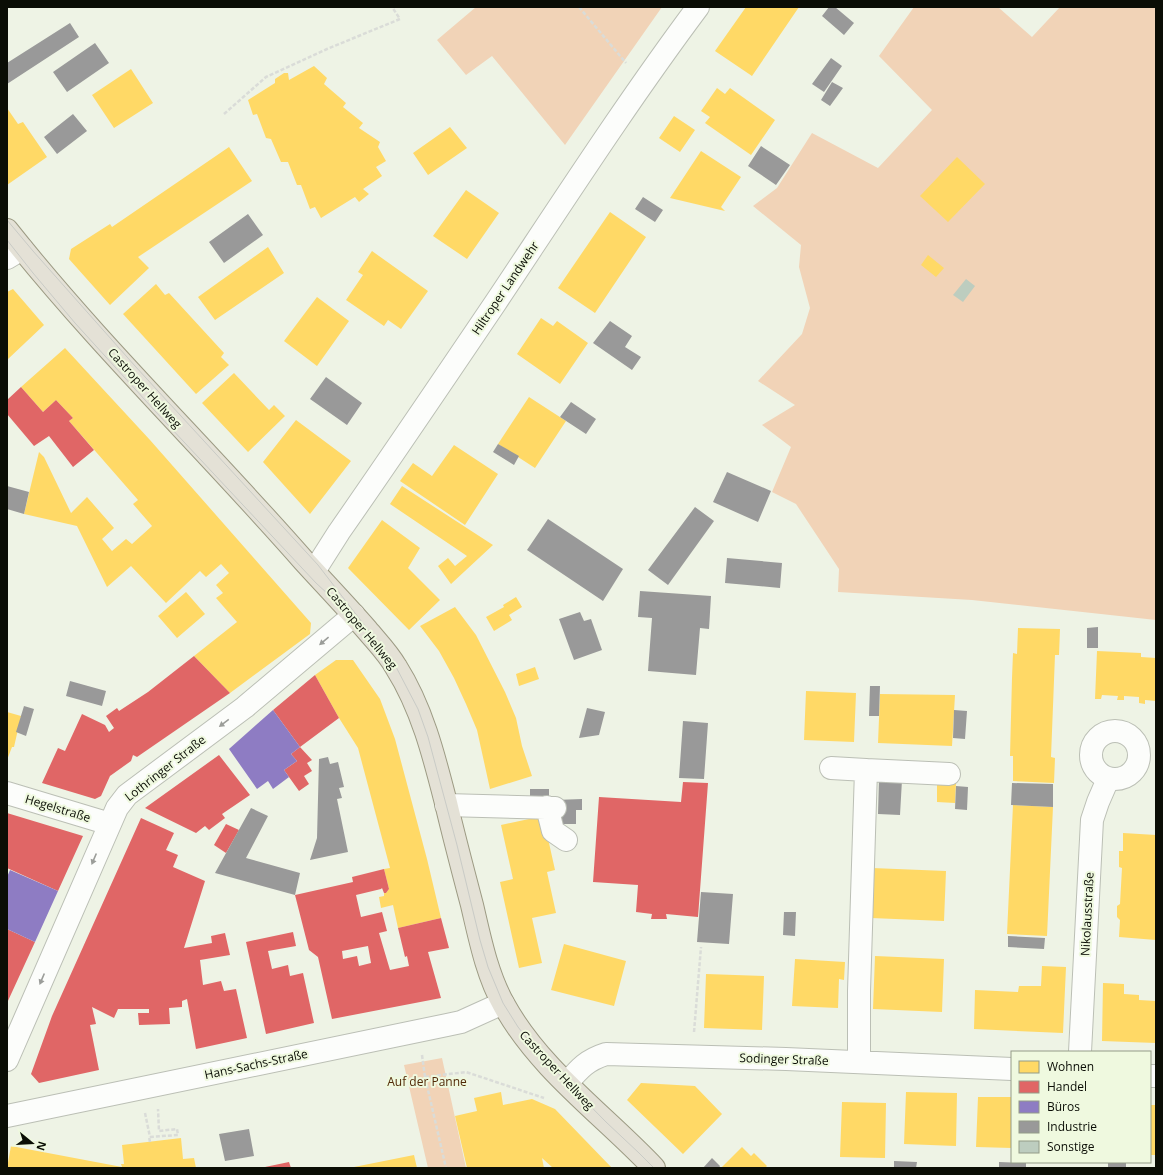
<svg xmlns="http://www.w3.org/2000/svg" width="1163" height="1175" font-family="'Open Sans',sans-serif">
	<rect width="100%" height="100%" fill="#eef3e5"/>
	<!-- green -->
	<path fill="#f1d3b7" d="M476 7H662L565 145 492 56 466 75 437 40Z
		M914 7H998L1032 37 1060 7H1156V620L972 600 838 592 839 569 796 504 772 492 791 447 762 425 795 405 758 381 802 334 810 308 799 267 801 245 753 206 777 188 812 133 878 168 932 110 879 56Z
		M442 1058 466 1168H428L404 1065Z"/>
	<!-- homes -->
	<path fill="#ffd966" d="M746 7H799L752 76 715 51Z
		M314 66 327 78 324 84 346 103 343 107 363 123 359 128 380 142 378 147 386 161 376 167 382 176 363 189 369 194 359 202 355 197 321 218 315 207 310 209 301 185H297L288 162H281L271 139 266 138 257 114 253 115 248 100 275 83V79L284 73H288L289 80Z
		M131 69 153 103 114 128 92 95Z
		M717 88 725 94 730 88 775 120 751 155 705 123 710 117 701 111Z
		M7 108 18 124 23 122 47 157 7 185Z
		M674 116 695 130 680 152 659 138Z
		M450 127 467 148 428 175 413 153Z
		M229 147 252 181 138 257 149 268 110 305 69 259 71 249 110 224 112 227Z
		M701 151 741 177 721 207 725 211 670 198Z
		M957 157 985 184 948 222 920 196Z
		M466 190 499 213 467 259 433 236Z
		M610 212 646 237 595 313 558 288Z
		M268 247 284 273 215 320 198 297Z
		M372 251 428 291 401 329 388 320 384 326 346 300 363 275 358 272Z
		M928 255 944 268 936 277 921 265Z
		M156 284 165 295 169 293 224 353 221 357 229 365 196 394 123 314Z
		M13 289 44 325 7 360V292Z
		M317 297 349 321 317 366 284 341Z
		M541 318 553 326 557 321 588 343 560 384 517 354Z
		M65 348 150 440 311 623 310 634 230 693 194 656 237 622 216 598 223 593 216 585 229 573 221 564 206 577 200 571 166 603 131 566 107 587 77 526 24 514 39 452 44 457 71 513 87 497 114 528 102 539 112 551 126 539 132 544 152 526 133 504 138 500 69 421 73 418 56 400 43 412 21 387Z
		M234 373 269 410 274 405 285 416 248 452 202 403Z
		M529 397 566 421 535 468 498 444Z
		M296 420 351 461 310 514 263 462Z
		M454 445 498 474 465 525 400 481 413 463 432 476Z
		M402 486 493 545 451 584 438 566 448 558 455 566 467 556 390 504Z
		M382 520 420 548 408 568 440 600 409 630 348 568Z
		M186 592 205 614 177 638 158 616Z
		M516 597 522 607 509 615 512 620 494 631 486 617 504 607 503 605Z
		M455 607 476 635 505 692 516 718 522 746 532 776 490 789 477 730 466 704 454 678 439 651 420 626Z
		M1018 628 1060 629 1059 655H1055L1051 757 1055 758 1054 783 1013 781V756H1010L1012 678 1013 653 1017 654Z
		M1097 651 1141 653V657L1156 658V701L1145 700V704L1139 703V697L1124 696V700H1117L1118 696 1102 695 1101 699H1095Z
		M336 660H353L380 699 395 739 427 859 441 918 398 928 393 905 381 908 379 897 384 896V893H386L389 889 384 869 390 868 358 748 339 718 315 675Z
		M535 667 539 679 519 686 516 674Z
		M806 691 856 693 854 742 804 740Z
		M880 694 955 695 952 746 878 743Z
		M7 712 21 716 14 747H12L7 760Z
		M937 782 956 783 955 803 937 802Z
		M1013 805 1053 807 1047 936 1007 934Z
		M543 816 555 870 547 872 556 913 532 918 542 963 519 968 500 882 513 879 501 825Z
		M1123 833 1156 835V940L1119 937 1120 920 1117 917V906L1120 904 1122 868 1119 867V851H1123Z
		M872 868 946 871 944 921 871 918Z
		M564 944 626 961 614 1006 551 990Z
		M875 956 944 959 942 1012 873 1009Z
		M795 959 845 962 844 980 839 979 838 1008 792 1006Z
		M1042 966 1066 967 1063 1033 974 1029 975 990 1018 992 1019 986H1041Z
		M706 974 764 976 762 1030 704 1028Z
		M1103 983 1124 984V994L1139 995V1000L1156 1001V1043L1102 1041Z
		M641 1083 695 1086 722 1114 683 1154 627 1100Z
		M501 1092 503 1105 532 1099 555 1109 612 1168H553L542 1158 544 1168H467L455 1116 477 1111 474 1098Z
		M906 1092 957 1093 956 1146 904 1144Z
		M978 1097H1012V1148L976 1147Z
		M842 1102 886 1103 885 1158 840 1157Z
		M1150 1105H1156V1155H1150Z
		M181 1138 183 1159 194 1158 196 1168H7L11 1146 122 1167 121 1164H124L122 1145Z
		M742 1147 751 1156 754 1153 767 1166 765 1168H721Z
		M414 1155 417 1168H354V1167Z"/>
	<!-- shops -->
	<path fill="#e06666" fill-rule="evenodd" d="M21 387 43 412 56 400 73 418 69 421 94 450 73 467 49 436 34 446 7 414V400Z
		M194 656 230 693 137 757 133 755 131 761 110 776 101 796 95 799 42 783 58 748 65 751 82 714 105 725 109 732 114 728 106 716 117 708 119 711 148 692Z
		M315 675 339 718 300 747 273 710Z
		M300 747 312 760 307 763 312 771 304 776 309 784 299 791 284 770 297 761 291 754Z
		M219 755 250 795 222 814 225 818 209 830 205 826 196 833 145 808Z
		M683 782 708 783 698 917 666 914 667 919H651L652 914 636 912 638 885 593 882 599 797 681 802Z
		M7 813 83 836 58 891 7 868Z
		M141 818 174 833 166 850 178 855 173 867 205 881 184 948 212 943 211 936 225 933 230 955 200 960 203 985 221 981 224 991 236 989 247 1038 196 1049 187 999 182 1001V1007L169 1008 170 1024 139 1025 138 1013H149V1009H118L114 1018 92 1007 96 1024 90 1025 99 1070 39 1083 31 1074 52 1016Z
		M226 824 239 830 226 853 214 845Z
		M384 869 389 889 386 893H384L382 888 381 889 356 895 361 917 382 912 387 931 379 933 390 970 409 966 407 956 405 957 398 928 441 918 449 948 428 952 441 998 332 1019 318 957 309 950 295 895 353 882 352 877ZM368 946 371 963 359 966 357 956 343 959 342 951Z
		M7 929 35 942 7 1003Z
		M293 932 296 946 268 951 272 969 288 965 290 976 303 973 314 1023 266 1034 246 942Z
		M289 1162 291 1168H265V1167Z"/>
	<!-- offices -->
	<path fill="#8e7cc3" d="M273 710 300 747 291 754 297 761 284 770 289 777 273 789 268 781 257 789 229 749Z
		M10 870 58 891 35 942 7 929V877Z"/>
	<!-- industry -->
	<path fill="#999" d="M829 7H835L854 23 844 35 822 16Z
		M70 23 79 37 7 84V63Z
		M95 43 109 63 67 92 53 72Z
		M831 58 842 66 824 92 812 84Z
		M832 82 843 88 830 106 821 100Z
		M73 114 87 131 57 154 44 137Z
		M761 146 790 165 776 185 748 166Z
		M643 197 663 210 655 222 635 209Z
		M248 214 263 235 224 263 209 242Z
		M610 321 632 336 625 347 641 357 632 370 593 343Z
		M326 377 362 403 347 425 310 399Z
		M571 402 596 419 586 434 560 417Z
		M498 444 519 456 514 465 493 452Z
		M727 472 771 491 758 522 713 502Z
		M7 486 29 492 24 514 7 509Z
		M695 507 714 521 668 585 648 570Z
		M548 519 623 569 603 601 527 550Z
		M727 558 782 563 780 588 725 583Z
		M640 591 711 596 709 629 700 628 696 675 648 671 652 618 638 617Z
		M580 612 584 621 591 619 602 650 574 660 559 619Z
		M1098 627V648H1087V628Z
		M70 681 106 691 102 706 66 696Z
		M870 686H880L879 716H869Z
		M24 706 34 709 26 736 16 732Z
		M587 708 605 712 599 735 579 738Z
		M954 710 967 711 965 739 953 738Z
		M683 721 708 723 704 779 679 778Z
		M328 757 330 764 338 762 344 787 339 788 342 798 337 799 348 852 310 860 317 838 319 759Z
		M879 779 902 780 900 815 878 814Z
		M1012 783 1053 784V807L1011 805Z
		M956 786 968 787 967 810 955 809Z
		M530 789H549V798L530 799Z
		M582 799V810H576V824H555V800Z
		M251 808 268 816 246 858 300 873 295 895 215 873Z
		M701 892 733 894 729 944 697 942Z
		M784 912H796L795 936 783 935Z
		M1008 936 1045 938 1044 949 1008 947Z
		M249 1129 254 1156 225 1161 219 1134Z
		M712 1158 720 1166 719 1168H703Z
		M894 1161 917 1162 916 1168H894Z
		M999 1162 1026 1163V1168H999Z
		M1108 1162H1126V1168H1108Z"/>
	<!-- building -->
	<path fill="#bdcdbf" d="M966 279 975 286 963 302 953 295Z"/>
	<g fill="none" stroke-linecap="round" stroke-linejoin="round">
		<defs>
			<path id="minor" d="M7 258 22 249
				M313 570 318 565 339 532C392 456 444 379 496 302 562 203 627 102 698 7
				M1091 755a24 24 0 1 1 48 0a24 24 0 1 1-48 0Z
				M831 768 866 770
				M7 793 110 824
				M446 805 555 808
				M547 807 553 831 566 840
				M1080 1052 1092 820 1098 802 1108 779
				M7 1060 117 808 127 795 245 707 354 615
				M859 1062V991L866 770 949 774
				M1150 1076H1156
				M567 1083C580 1068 587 1060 606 1054L786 1059 1012 1069
				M7 1116 447 1025 461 1022 503 1003"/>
			<path id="major" d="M7 230C99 346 206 449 304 561 325 584 346 606 367 630 377 642 388 653 396 667 422 708 434 756 446 803 454 837 463 871 472 905 480 939 487 975 504 1005 540 1070 604 1115 654 1168"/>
		</defs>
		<!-- minor casing -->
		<use href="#minor" stroke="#bbbfb5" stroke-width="24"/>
		<!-- major casing -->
		<use href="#major" stroke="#9c9a83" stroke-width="24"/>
		<!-- path -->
		<path stroke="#dadcd8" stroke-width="2.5" stroke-dasharray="4 2" stroke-linecap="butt" d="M579 7 626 63
			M224 114 266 77 327 49 400 19 392 7
			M694 1032 701 947
			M422 1055 425 1077 446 1168
			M425 1077 466 1072 544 1098
			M145 1113 150 1137
			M150 1142 149 1137 178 1135 177 1129 159 1131 158 1109"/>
		<!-- minor -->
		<use href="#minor" stroke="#fcfdfb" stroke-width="22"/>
		<!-- major -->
		<use href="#major" stroke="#e4e1d6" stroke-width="22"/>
		<!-- tram -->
		<path stroke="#c9cbc6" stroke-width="1" d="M7 220 33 251 135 366 318 565 395 665 418 709 428 737 457 845 480 940 488 967 503 1003 518 1027 541 1056 606 1122 639 1153 654 1168
			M7 240 33 273 75 323 155 411 316 583 354 618"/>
	</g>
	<!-- one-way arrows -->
	<defs><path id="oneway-solid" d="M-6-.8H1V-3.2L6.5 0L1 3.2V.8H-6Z"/></defs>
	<g fill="#9b9d99">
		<use href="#oneway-solid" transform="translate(324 641) rotate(140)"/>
		<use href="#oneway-solid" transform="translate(224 723) rotate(143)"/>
		<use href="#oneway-solid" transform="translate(94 859) rotate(113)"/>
		<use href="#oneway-solid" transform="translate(42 979) rotate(113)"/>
	</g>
	<g text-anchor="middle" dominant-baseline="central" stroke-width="4" stroke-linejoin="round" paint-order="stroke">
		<!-- street labels -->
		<g font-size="12" fill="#0a0d05" stroke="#eff9df">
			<text transform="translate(505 288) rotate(-56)">Hiltroper Landwehr</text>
			<text transform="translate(145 388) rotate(48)">Castroper Hellweg</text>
			<text transform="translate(362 628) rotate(50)">Castroper Hellweg</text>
			<text transform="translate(165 768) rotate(-38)">Lothringer Straße</text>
			<text transform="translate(58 808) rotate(17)">Hegelstraße</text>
			<text transform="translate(1087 914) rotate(-87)">Nikolausstraße</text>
			<text transform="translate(784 1059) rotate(2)">Sodinger Straße</text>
			<text transform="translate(256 1064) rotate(-12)">Hans-Sachs-Straße</text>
			<text transform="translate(557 1070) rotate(47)">Castroper Hellweg</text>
		</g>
		<!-- park labels -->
		<g font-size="12" fill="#512907" stroke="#eff9df">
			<text x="427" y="1081">Auf der Panne</text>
		</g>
	</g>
	<!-- border -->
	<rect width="1163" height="1175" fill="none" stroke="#0a0d05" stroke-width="16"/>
	<!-- legend -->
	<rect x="1011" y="1051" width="140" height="112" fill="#eff9df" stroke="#939b88"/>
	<rect x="1019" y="1061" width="20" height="12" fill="#ffd966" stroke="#939b88"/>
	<text x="1047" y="1071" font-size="12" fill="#0a0d05">Wohnen</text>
	<rect x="1019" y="1081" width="20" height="12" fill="#e06666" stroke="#939b88"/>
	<text x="1047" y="1091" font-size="12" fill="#0a0d05">Handel</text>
	<rect x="1019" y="1101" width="20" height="12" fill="#8e7cc3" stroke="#939b88"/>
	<text x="1047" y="1111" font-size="12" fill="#0a0d05">Büros</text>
	<rect x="1019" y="1121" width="20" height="12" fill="#999999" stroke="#939b88"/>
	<text x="1047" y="1131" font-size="12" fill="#0a0d05">Industrie</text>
	<rect x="1019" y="1141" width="20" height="12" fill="#bdcdbf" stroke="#939b88"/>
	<text x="1047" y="1151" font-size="12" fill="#0a0d05">Sonstige</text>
	<!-- north arrow -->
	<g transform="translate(32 1143) rotate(108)" stroke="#eff9df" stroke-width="3" paint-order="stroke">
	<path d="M0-3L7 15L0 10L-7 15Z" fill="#0a0d05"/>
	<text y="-6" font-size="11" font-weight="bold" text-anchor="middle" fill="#0a0d05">N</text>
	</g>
</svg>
